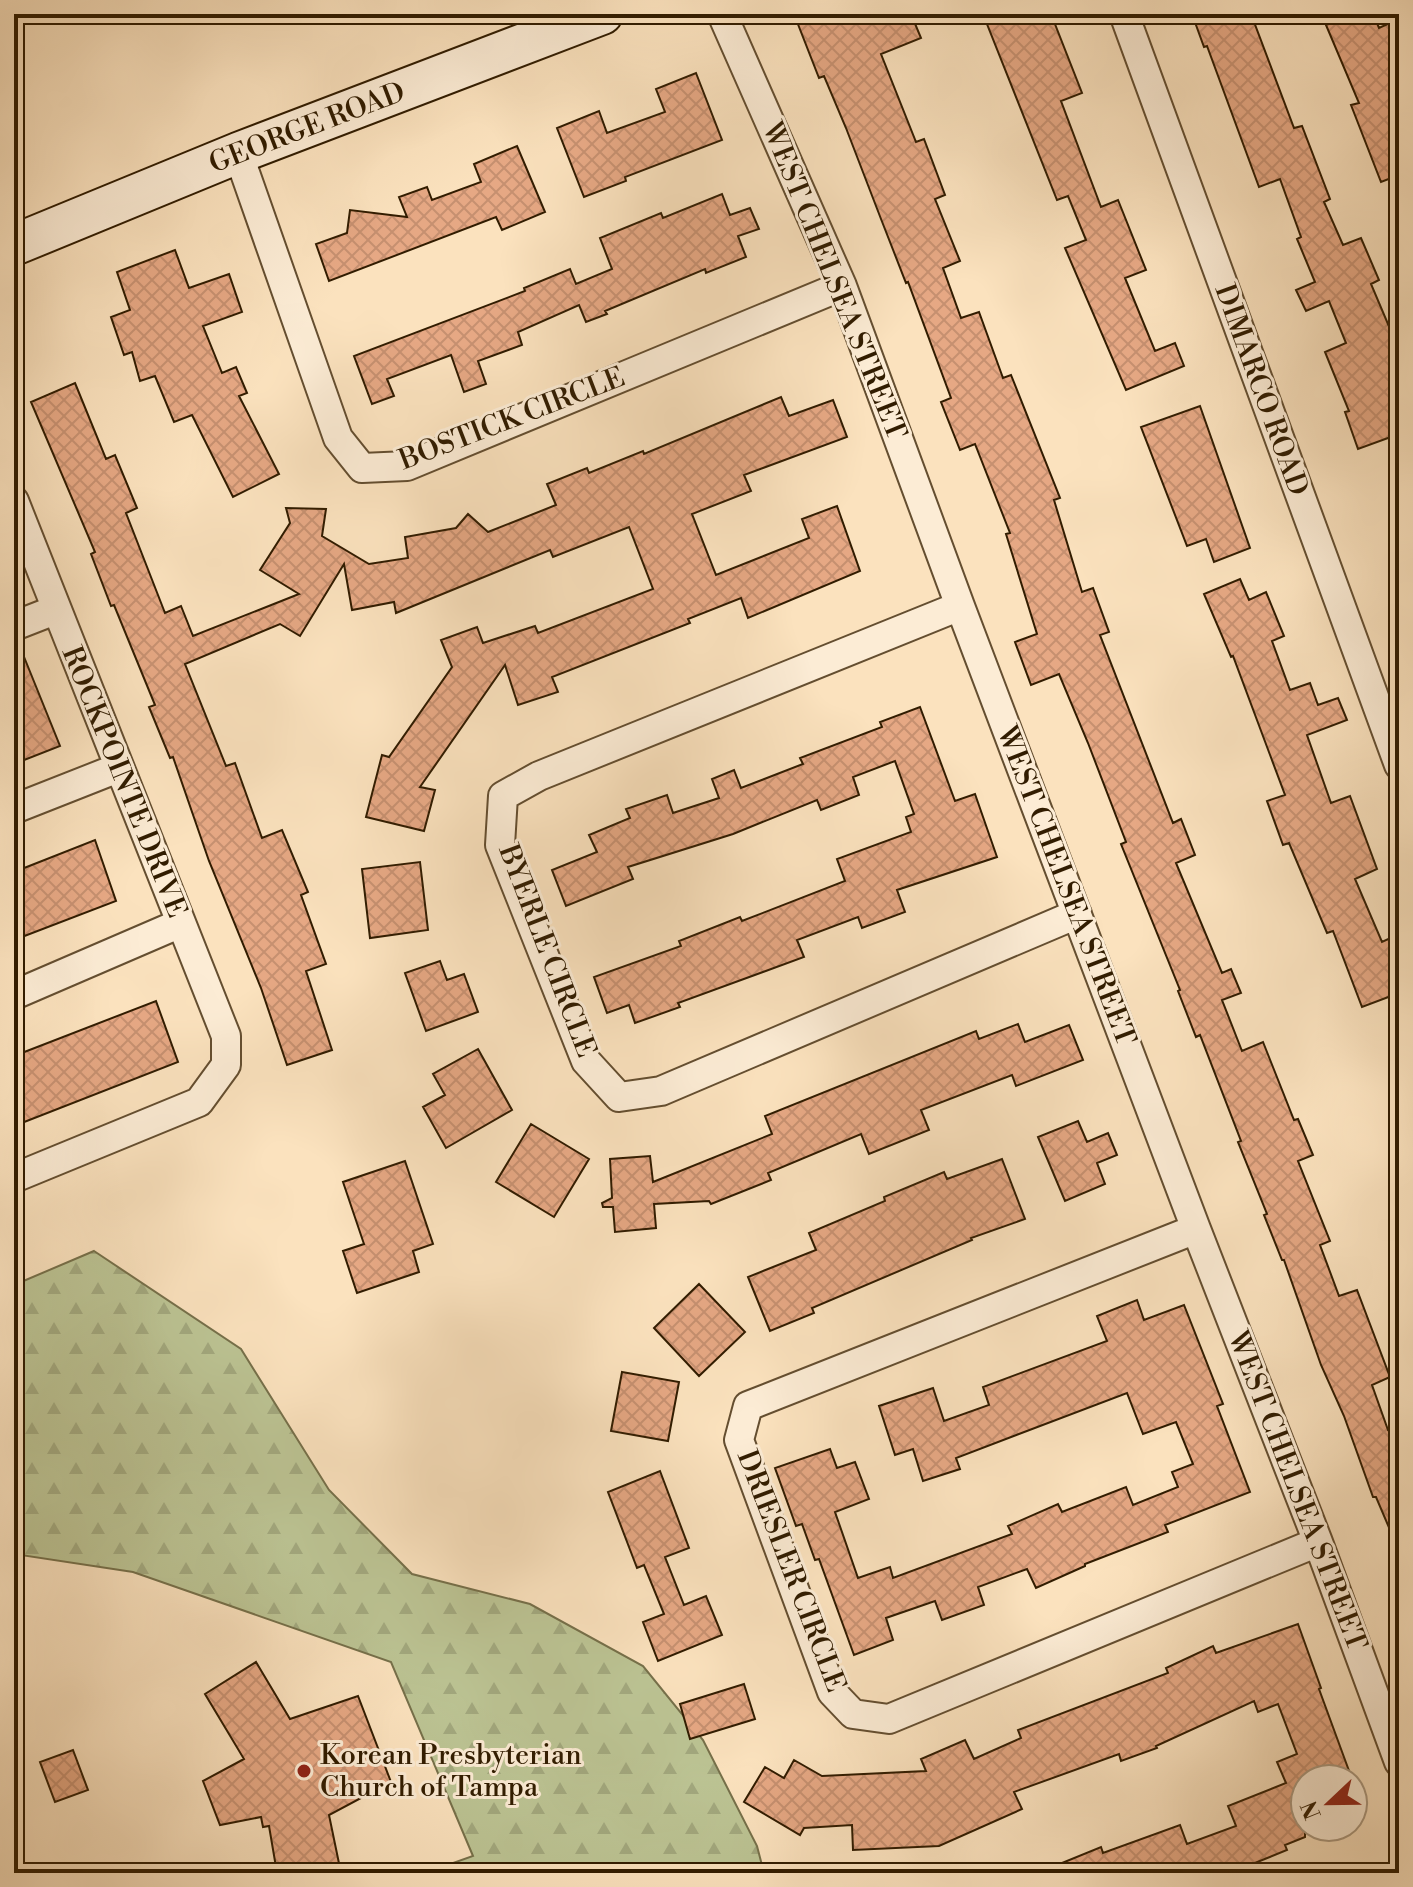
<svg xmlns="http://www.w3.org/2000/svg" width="1413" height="1887" font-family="'Libre Bodoni',serif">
	<defs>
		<pattern id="forest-firs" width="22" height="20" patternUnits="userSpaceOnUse" patternTransform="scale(2)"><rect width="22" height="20" fill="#bcc494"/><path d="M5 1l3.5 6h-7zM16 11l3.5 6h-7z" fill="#a2a87e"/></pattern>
		<pattern id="building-cross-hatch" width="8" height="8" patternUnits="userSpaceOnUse" patternTransform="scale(2)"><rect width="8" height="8" fill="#e6a884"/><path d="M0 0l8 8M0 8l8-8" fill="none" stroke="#c69070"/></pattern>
	</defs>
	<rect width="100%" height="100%" fill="#fbe2be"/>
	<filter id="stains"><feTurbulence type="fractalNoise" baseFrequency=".0025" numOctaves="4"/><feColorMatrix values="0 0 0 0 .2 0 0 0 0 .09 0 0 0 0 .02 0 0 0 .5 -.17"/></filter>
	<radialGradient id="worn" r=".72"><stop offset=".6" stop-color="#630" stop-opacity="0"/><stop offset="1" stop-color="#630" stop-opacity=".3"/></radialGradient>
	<!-- forest -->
	<path fill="url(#forest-firs)" stroke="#76704a" stroke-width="2" d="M94 1251 241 1349 329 1490 412 1574 530 1604 643 1666 703 1740 757 1846 764 1873H425L473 1856 391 1662 133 1572 14 1554V1285Z"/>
	<!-- building -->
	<path fill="url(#building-cross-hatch)" stroke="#311c00" stroke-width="2" d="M794 14H911L921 38 881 54 916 142 924 139 945 195 935 199 960 261 943 268 961 318 979 312 1003 378 1011 375 1060 498 1054 500 1082 592 1093 588 1109 632 1100 635 1173 823 1181 819 1195 855 1176 863 1222 973 1231 969 1241 993 1222 1000 1242 1051 1263 1042 1294 1120 1298 1119 1313 1155 1298 1161 1330 1241 1320 1245 1339 1296 1357 1290 1390 1377 1372 1385 1388 1430 1399 1426V1551L1376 1497H1373L1344 1416 1321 1365 1284 1260H1282L1264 1215 1267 1214 1238 1142 1241 1141 1200 1035 1196 1037 1178 991 1180 990 1121 844 1126 842 1088 743 1059 674 1031 685 1015 642 1037 634 1006 534 1010 533 975 444 960 450 941 402 951 398 908 282 906 283 881 219 846 128 824 76 819 78Z
		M983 14H1051L1082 93 1061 101 1101 207 1118 200 1146 270 1125 278 1155 351 1175 343 1184 366 1126 390 1065 248 1086 240 1068 196 1057 200Z
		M1192 14H1251L1294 128 1302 126 1330 199 1324 202 1343 245 1361 238 1379 280 1371 284 1399 350V434L1358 449 1345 412 1349 411 1325 352 1346 343 1329 301 1306 311 1296 290 1315 282 1297 239 1301 237 1280 179 1259 187 1207 46 1204 47Z
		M1354 14H1373L1379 28 1399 19V175L1381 182 1351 105 1359 103 1326 25Z
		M696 73 722 140 625 177 626 181 584 197 557 128 599 111 607 133 665 112 656 89Z
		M517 146 545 212 502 230 496 217 329 281 316 244 347 233 350 210 407 217 399 197 427 187 432 200 481 182 474 164Z
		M722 194 730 215 750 208 759 229 738 236 746 257 706 273 705 269 605 311 607 314 586 322 579 305 518 332 522 345 478 361 486 384 464 392 451 355 387 379 394 396 372 404 354 356 525 291 524 288 570 269 576 284 612 269 600 238 661 213 663 218Z
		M175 250 189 288 229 274 242 312 203 326 222 373 236 367 247 393 239 396 279 474 233 497 192 415 174 422 155 376 140 381 132 352 124 355 111 317 130 310 117 272Z
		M75 383 106 459 115 455 137 508 126 513 165 613 181 606 193 636 299 594 260 570 290 523 286 508 326 509 322 536 369 564 408 558 405 537 456 528 468 514 488 532 556 505 547 484 587 468 589 473 643 451 644 454 781 397 789 416 833 400 847 437 744 475 751 491 692 514 716 575 809 538 802 519 837 506 860 571 748 618 741 598 688 619 690 623 552 677 558 692 518 705 505 665 420 787 435 790 424 831 366 817 382 755 389 757 452 667 441 640 477 627 483 643 535 626 538 633 653 589 629 527 553 557 550 550 396 613 394 602 352 610 344 564 300 636 280 624 185 664 226 766 235 763 262 838 282 830 308 892 301 895 326 964 306 971 332 1050 287 1065 261 988 209 861 173 757 170 758 149 707 155 705 114 605 111 606 91 554 95 552 31 402Z
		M1200 406 1250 548 1214 562 1206 539 1187 546 1141 427Z
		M1240 579 1249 600 1266 592 1284 636 1272 641 1290 690 1310 683 1318 705 1338 698 1347 720 1307 735 1331 803 1350 796 1377 869 1355 879 1382 942 1399 934V993L1362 1007 1333 931 1327 933 1289 843 1283 845 1267 801 1285 795 1233 656 1231 657 1204 594Z
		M18 642 60 746 14 764V643Z
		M920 707 955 801 975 794 997 857 897 890 905 912 862 928 858 917 797 940 804 957 678 1003 680 1007 635 1023 629 1005 607 1013 594 977 681 946 679 941 740 917 742 921 845 881 837 859 911 832 906 817 914 814 895 761 853 777 859 795 821 810 817 800 733 834 628 867 633 879 566 906 552 870 597 852 589 835 630 818 626 809 667 795 673 813 719 798 712 779 734 770 741 788 803 764 800 758 882 727 880 722Z
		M95 840 116 901 14 940V872Z
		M420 862 428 930 370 938 362 869Z
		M440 961 447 980 464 974 478 1012 426 1031 405 973Z
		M156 1001 178 1062 14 1126V1056Z
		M1018 1024 1025 1042 1069 1025 1083 1060 1016 1086 1012 1075 921 1110 929 1130 869 1154 861 1134 768 1173 771 1180 711 1204 709 1201 654 1204 656 1228 615 1232 613 1207H603L602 1203 612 1198 610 1159 650 1156 653 1182 772 1134 765 1116 976 1031 979 1039Z
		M478 1049 512 1110 446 1148 423 1107 445 1095 433 1074Z
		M1078 1121 1087 1142 1108 1133 1117 1155 1097 1163 1105 1184 1065 1201 1038 1137Z
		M531 1124 589 1159 554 1217 496 1182Z
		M1002 1159 1025 1219 971 1238 972 1240 812 1308 814 1313 770 1331 748 1277 816 1250 809 1233 885 1201 884 1197 944 1172 947 1179Z
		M405 1161 433 1244 413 1251 419 1272 357 1293 343 1251 364 1244 343 1182Z
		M699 1284 745 1332 699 1376 654 1328Z
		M1137 1300 1144 1320 1184 1305 1223 1404 1217 1406 1250 1492 1165 1525 1168 1532 1085 1564V1566L1036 1588 1027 1569 978 1587 984 1605 942 1620 935 1601 886 1618 893 1640 854 1655 819 1559 815 1560 802 1524 796 1526 775 1468 830 1449 837 1468 855 1462 869 1499 835 1512 858 1578 890 1567 893 1578 1012 1534 1008 1526 1058 1504 1062 1512 1126 1487 1133 1505 1178 1487 1172 1472 1193 1464 1176 1422 1143 1434 1127 1393 956 1458 960 1469 923 1481 913 1449 895 1455 879 1406 933 1388 944 1421 989 1405 983 1387 1107 1341 1097 1316Z
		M622 1372 679 1382 668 1441 611 1431Z
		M660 1471 689 1548 665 1557 684 1605 706 1596 722 1635 658 1661 643 1622 664 1614 644 1565 637 1568 608 1492Z
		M1298 1624 1321 1688 1319 1689 1352 1779H1305V1837L1285 1845 1287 1850 1230 1873 1040 1872 1101 1847 1103 1853 1180 1825 1187 1844 1236 1826 1228 1806 1286 1783 1277 1762 1297 1754 1278 1704 1258 1712 1254 1701 1156 1746 1157 1748 1121 1761 1119 1754 1014 1792 1022 1809 939 1846 853 1850 852 1825 804 1828 800 1835 744 1802 765 1767 784 1778 794 1760 822 1776 926 1771 921 1759 965 1740 974 1759 1021 1738 1018 1730 1168 1673 1166 1668 1213 1646 1216 1653Z
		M256 1662 290 1719 358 1696 391 1782 329 1815 341 1873H277L269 1826 263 1827 261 1817 220 1825 203 1781 244 1759 205 1694Z
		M744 1684 755 1719 690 1739 680 1704Z
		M73 1750 88 1790 55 1802 40 1762Z"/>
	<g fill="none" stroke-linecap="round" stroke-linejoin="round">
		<defs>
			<path id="street" d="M722 14 842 286 960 606 1196 1229 1318 1542 1399 1762
				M1124 14 1399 765
				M238 153 338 438 362 468 407 466 842 286
				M14 501 226 1036V1065L199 1102 14 1178
				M960 606 539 776 503 796 500 845 586 1061 619 1097 661 1091 1077 914
				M14 626 55 610
				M14 809 118 768
				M14 995 181 923
				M1196 1229 748 1406 739 1440 832 1692 853 1714 889 1719 1318 1542"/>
			<path id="secondary" d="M14 245 238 153 602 14"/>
		</defs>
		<!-- street casing -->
		<use href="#street" stroke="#644e30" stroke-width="32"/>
		<!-- secondary casing -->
		<use href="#secondary" stroke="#311c00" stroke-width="44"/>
		<!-- street -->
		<use href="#street" stroke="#fcecd5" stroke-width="28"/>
		<!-- secondary -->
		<use href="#secondary" stroke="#fcecd5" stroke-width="40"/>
	</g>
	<!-- markers -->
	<circle fill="#8f2418" stroke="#fcecd5" stroke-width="3" cx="304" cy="1771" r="8"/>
	<g text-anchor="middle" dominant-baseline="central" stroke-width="6" stroke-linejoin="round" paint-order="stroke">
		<!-- street labels -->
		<g font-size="28" fill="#311c00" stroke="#fcecd5">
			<text transform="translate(307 128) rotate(-21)">GEORGE ROAD</text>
			<text transform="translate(834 281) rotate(68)">WEST CHELSEA STREET</text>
			<text transform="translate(1261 390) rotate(70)">DIMARCO ROAD</text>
			<text transform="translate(512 419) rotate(-21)">BOSTICK CIRCLE</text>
			<text transform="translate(124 782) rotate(68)">ROCKPOINTE DRIVE</text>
			<text transform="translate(1066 886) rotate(69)">WEST CHELSEA STREET</text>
			<text transform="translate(547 951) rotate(69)">BYERLE CIRCLE</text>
			<text transform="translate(1297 1491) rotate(69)">WEST CHELSEA STREET</text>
			<text transform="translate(791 1571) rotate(69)">DRIESLER CIRCLE</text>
		</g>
		<!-- poi labels -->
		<g font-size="28" fill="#311c00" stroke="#fcecd5" text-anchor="start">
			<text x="320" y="1755">Korean Presbyterian<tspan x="320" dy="32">Church of Tampa</tspan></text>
		</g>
	</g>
	<!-- margin -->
	<rect width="1413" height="1887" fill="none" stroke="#fbe2be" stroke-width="48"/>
	<rect x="16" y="16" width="1381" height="1855" fill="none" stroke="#311c00" stroke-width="4"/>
	<rect x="24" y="24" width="1365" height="1839" fill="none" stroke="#311c00" stroke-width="2"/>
	<!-- north arrow -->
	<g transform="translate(1329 1803) rotate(248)"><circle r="38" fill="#fcecd5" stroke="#ab9980" stroke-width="2"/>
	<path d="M0-6L14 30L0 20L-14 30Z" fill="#8f2418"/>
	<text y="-12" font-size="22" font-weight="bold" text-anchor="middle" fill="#311c00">N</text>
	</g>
	<rect width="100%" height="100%" filter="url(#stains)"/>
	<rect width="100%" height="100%" fill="url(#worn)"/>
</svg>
